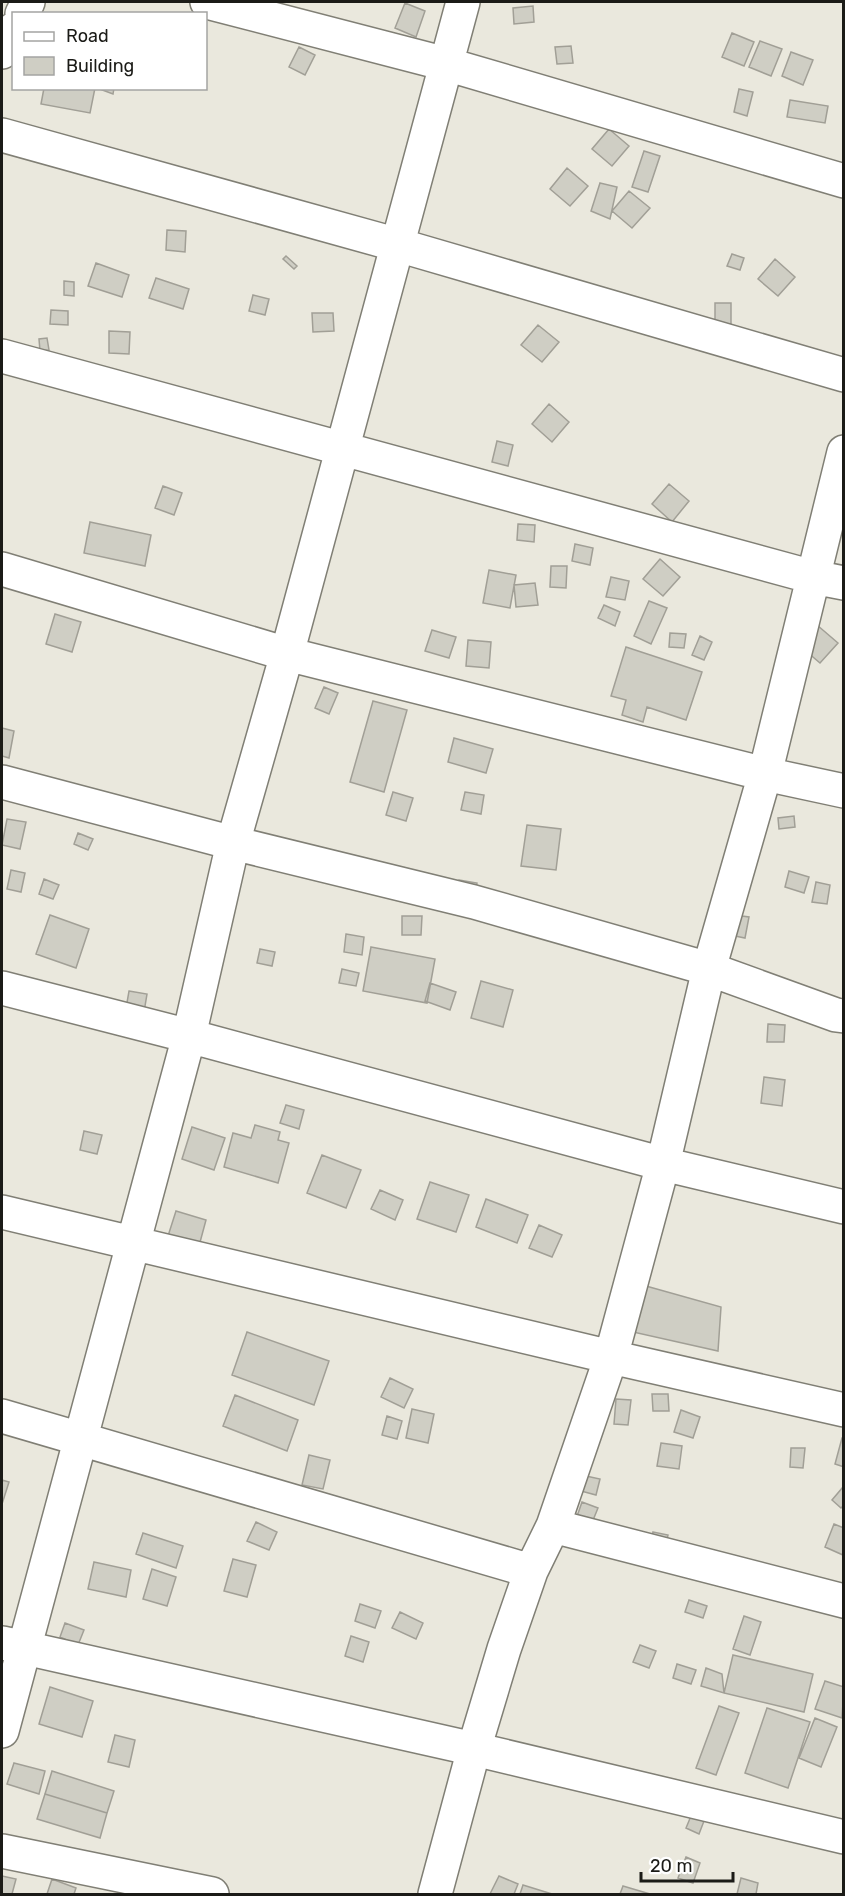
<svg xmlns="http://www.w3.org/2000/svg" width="845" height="1896" font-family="Rubik,sans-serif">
	<rect width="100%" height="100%" fill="#eae8dd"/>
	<!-- building -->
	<path fill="#cfcec4" stroke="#a19f96" stroke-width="1.5" d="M405 3 425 11 416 37 395 28Z
		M533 6 534 22 514 24 513 8Z
		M732 33 754 42 744 66 722 57Z
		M760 41 782 49 771 76 749 67Z
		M571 46 573 63 557 64 555 47Z
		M299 47 315 55 305 75 289 67Z
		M791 52 813 60 803 85 782 76Z
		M44 88H95L90 113 41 104Z
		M97 88H114L113 94Z
		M739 89 753 92 747 116 734 112Z
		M790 100 828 106 825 123 787 117Z
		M609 129 629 146 612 166 592 149Z
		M644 151 660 156 648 192 632 187Z
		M567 168 588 186 570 206 550 189Z
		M600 183 617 187 610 219 591 211Z
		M629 191 650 208 632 228 612 211Z
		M167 230 186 231 185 252 166 250Z
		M732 254 744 258 740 270 727 266Z
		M286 256 297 266 294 269 283 259Z
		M775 259 795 277 778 296 758 279Z
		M96 263 129 275 122 297 88 286Z
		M156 278 189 289 183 309 149 298Z
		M64 281 74 282V296L64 295Z
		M253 295 269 299 265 315 249 311Z
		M715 303H731V324H715Z
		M51 310 68 311V325L50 324Z
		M312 313H333L334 331 313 332Z
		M538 325 559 342 542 362 521 345Z
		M109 331 130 332 129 354 109 353Z
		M47 338 49 350 40 351 39 339Z
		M549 404 569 422 552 442 532 424Z
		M497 441 513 445 508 466 492 462Z
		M669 484 689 501 672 522 652 504Z
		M163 486 182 493 174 515 155 508Z
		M90 522 151 535 145 566 84 553Z
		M518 524 535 525 534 542 517 540Z
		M575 544 593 548 590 565 572 561Z
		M660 559 680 577 663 596 643 579Z
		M551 566H567L566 588 550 587Z
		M489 570 516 575 510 608 483 603Z
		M611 577 629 581 625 600 606 597Z
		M535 583 538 605 516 607 514 585Z
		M649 601 667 608 651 644 634 636Z
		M604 605 620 612 615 626 598 618Z
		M55 614 81 622 72 652 46 644Z
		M817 625 838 643 820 663 800 646Z
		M432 630 456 637 449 658 425 651Z
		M670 633 686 634 684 648 669 647Z
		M700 636 712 642 704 660 692 655Z
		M468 640 491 642 489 668 466 666Z
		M626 647 702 672 686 720 647 707 643 722 622 715 626 700 611 696Z
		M324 687 338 693 329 714 315 708Z
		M373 701 407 710 384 792 350 782Z
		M2 728 14 731 9 758 2 756Z
		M454 738 493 749 486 773 448 762Z
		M393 792 413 798 406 821 386 815Z
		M465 792 484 795 481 814 461 810Z
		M794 816 795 827 779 829 778 818Z
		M7 819 26 822 20 849 2 845Z
		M527 825 561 829 556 870 521 866Z
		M78 833 93 839 88 850 74 844Z
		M11 870 25 873 21 892 7 889Z
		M789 871 809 877 804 893 785 887Z
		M44 879 59 885 53 899 39 894Z
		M459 880 477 883 474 897 457 894Z
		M816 882 830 885 827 904 812 902Z
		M50 915 89 929 76 968 36 954Z
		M734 915 749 917 745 938 730 935Z
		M402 916H422L421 935H402Z
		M346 934 364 937 362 955 344 952Z
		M371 947 435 959 427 1003 363 991Z
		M260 949 275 952 272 966 257 963Z
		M342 969 359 973 356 986 339 983Z
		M481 981 513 990 503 1027 471 1018Z
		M430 983 456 992 450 1010 425 1001Z
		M129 991 147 994 143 1018 125 1014Z
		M768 1024 785 1025 784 1042H767Z
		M764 1077 785 1080 782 1106 761 1103Z
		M286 1105 304 1110 299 1129 280 1123Z
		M255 1125 280 1132 278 1140 289 1143 278 1183 224 1167 233 1133 251 1138Z
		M192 1127 225 1138 214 1170 182 1159Z
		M84 1131 102 1135 97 1154 80 1150Z
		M322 1155 361 1170 346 1208 307 1193Z
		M430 1182 469 1195 456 1232 417 1219Z
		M380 1190 403 1200 395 1220 371 1209Z
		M486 1199 528 1215 517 1243 476 1227Z
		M176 1211 206 1220 199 1246 168 1236Z
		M539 1225 562 1235 552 1257 529 1248Z
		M646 1286 721 1307 718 1351 633 1332Z
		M247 1332 329 1361 314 1405 232 1375Z
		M390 1378 413 1389 404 1408 381 1397Z
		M652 1394H668L669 1411H653Z
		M235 1395 298 1420 287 1451 223 1426Z
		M616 1399 631 1400 628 1425 614 1424Z
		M412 1409 434 1414 428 1443 406 1438Z
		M681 1410 700 1417 693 1438 674 1432Z
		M387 1416 402 1421 397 1439 382 1435Z
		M842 1438H844V1467L835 1464Z
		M661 1443 682 1446 679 1469 657 1466Z
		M791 1448H805L803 1468 790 1467Z
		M309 1455 330 1460 323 1489 302 1485Z
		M586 1476 600 1479 596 1495 581 1491Z
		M2 1480 9 1482 2 1504Z
		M843 1487 844 1505 841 1508 832 1500Z
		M582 1502 598 1508 589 1530 574 1525Z
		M256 1522 277 1532 269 1550 247 1541Z
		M834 1524 844 1528 843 1555 825 1547Z
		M653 1532 668 1535 665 1548 650 1545Z
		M143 1533 183 1546 176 1568 136 1554Z
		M233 1559 256 1565 247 1597 224 1591Z
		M94 1562 131 1570 126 1597 88 1589Z
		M152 1569 176 1577 167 1606 143 1599Z
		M689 1600 707 1606 703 1618 685 1612Z
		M360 1604 381 1611 375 1628 355 1621Z
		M400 1612 423 1623 416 1639 392 1628Z
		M744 1616 761 1622 750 1655 733 1649Z
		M65 1623 84 1630 78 1645 60 1637Z
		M351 1636 369 1642 363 1662 345 1656Z
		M640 1645 656 1651 649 1668 633 1662Z
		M733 1655 813 1674 804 1712 724 1693Z
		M677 1664 696 1670 691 1684 673 1678Z
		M706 1668 722 1674 724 1693 701 1686Z
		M825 1681 844 1687 842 1718 815 1709Z
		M50 1687 93 1701 82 1737 39 1724Z
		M719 1706 739 1713 716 1775 696 1768Z
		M767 1708 810 1722 788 1788 745 1773Z
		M815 1718 837 1727 821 1767 799 1758Z
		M115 1735 135 1740 129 1767 108 1762Z
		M14 1763 45 1771 39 1794 7 1784Z
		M52 1771 114 1791 107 1813 45 1794Z
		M45 1794 107 1813 100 1838 37 1819Z
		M691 1816 704 1821 699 1834 686 1828Z
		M686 1857 700 1863 693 1883 678 1878Z
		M2 1876 16 1879 12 1894H2Z
		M499 1876 518 1884 514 1894H490Z
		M741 1878 758 1883 756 1894H737Z
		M52 1879 76 1888 74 1894H47Z
		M523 1885 552 1894H520Z
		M623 1886 650 1894H620Z"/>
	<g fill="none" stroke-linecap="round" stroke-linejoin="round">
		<defs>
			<path id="minor" d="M207 2 446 64 844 181
				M22 14 28 2
				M2 52 14 29
				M2 135 398 245 844 375
				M2 356 813 577 844 583
				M2 569 287 654 765 774 844 791
				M2 782 233 843 474 902 709 969 836 1015 844 1016
				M2 988 189 1036 663 1164 844 1207
				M2 1212 611 1357 844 1410
				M2 1416 531 1571
				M553 1526 844 1601
				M3 1643 474 1749 844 1837
				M2 1731 189 1036 233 843 287 654 463 2
				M2 1851 212 1894
				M435 1894 474 1749 504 1649 531 1571 553 1526 611 1357 663 1164 709 969 765 774 844 452"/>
		</defs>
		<!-- minor casing -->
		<use href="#minor" stroke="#807f75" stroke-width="36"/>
		<!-- minor -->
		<use href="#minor" stroke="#fff" stroke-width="33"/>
	</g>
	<!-- border -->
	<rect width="845" height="1896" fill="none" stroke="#1b1b17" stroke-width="6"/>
	<!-- legend -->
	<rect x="12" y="12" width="195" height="78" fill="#ffffff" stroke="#a4a4a2" stroke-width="1.5"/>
	<rect x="24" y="32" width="30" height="9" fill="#ffffff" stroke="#a4a4a2" stroke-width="1.5"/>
	<text x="66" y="42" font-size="18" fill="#1b1b17">Road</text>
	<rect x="24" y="57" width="30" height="18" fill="#cfcec4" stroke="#a4a4a2" stroke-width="1.5"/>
	<text x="66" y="72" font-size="18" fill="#1b1b17">Building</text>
	<!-- scale -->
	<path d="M641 1872v9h92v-9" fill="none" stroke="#1b1b17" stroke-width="3"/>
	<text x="650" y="1872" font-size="18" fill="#1b1b17" stroke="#ffffff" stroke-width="4.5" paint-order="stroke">20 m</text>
</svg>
